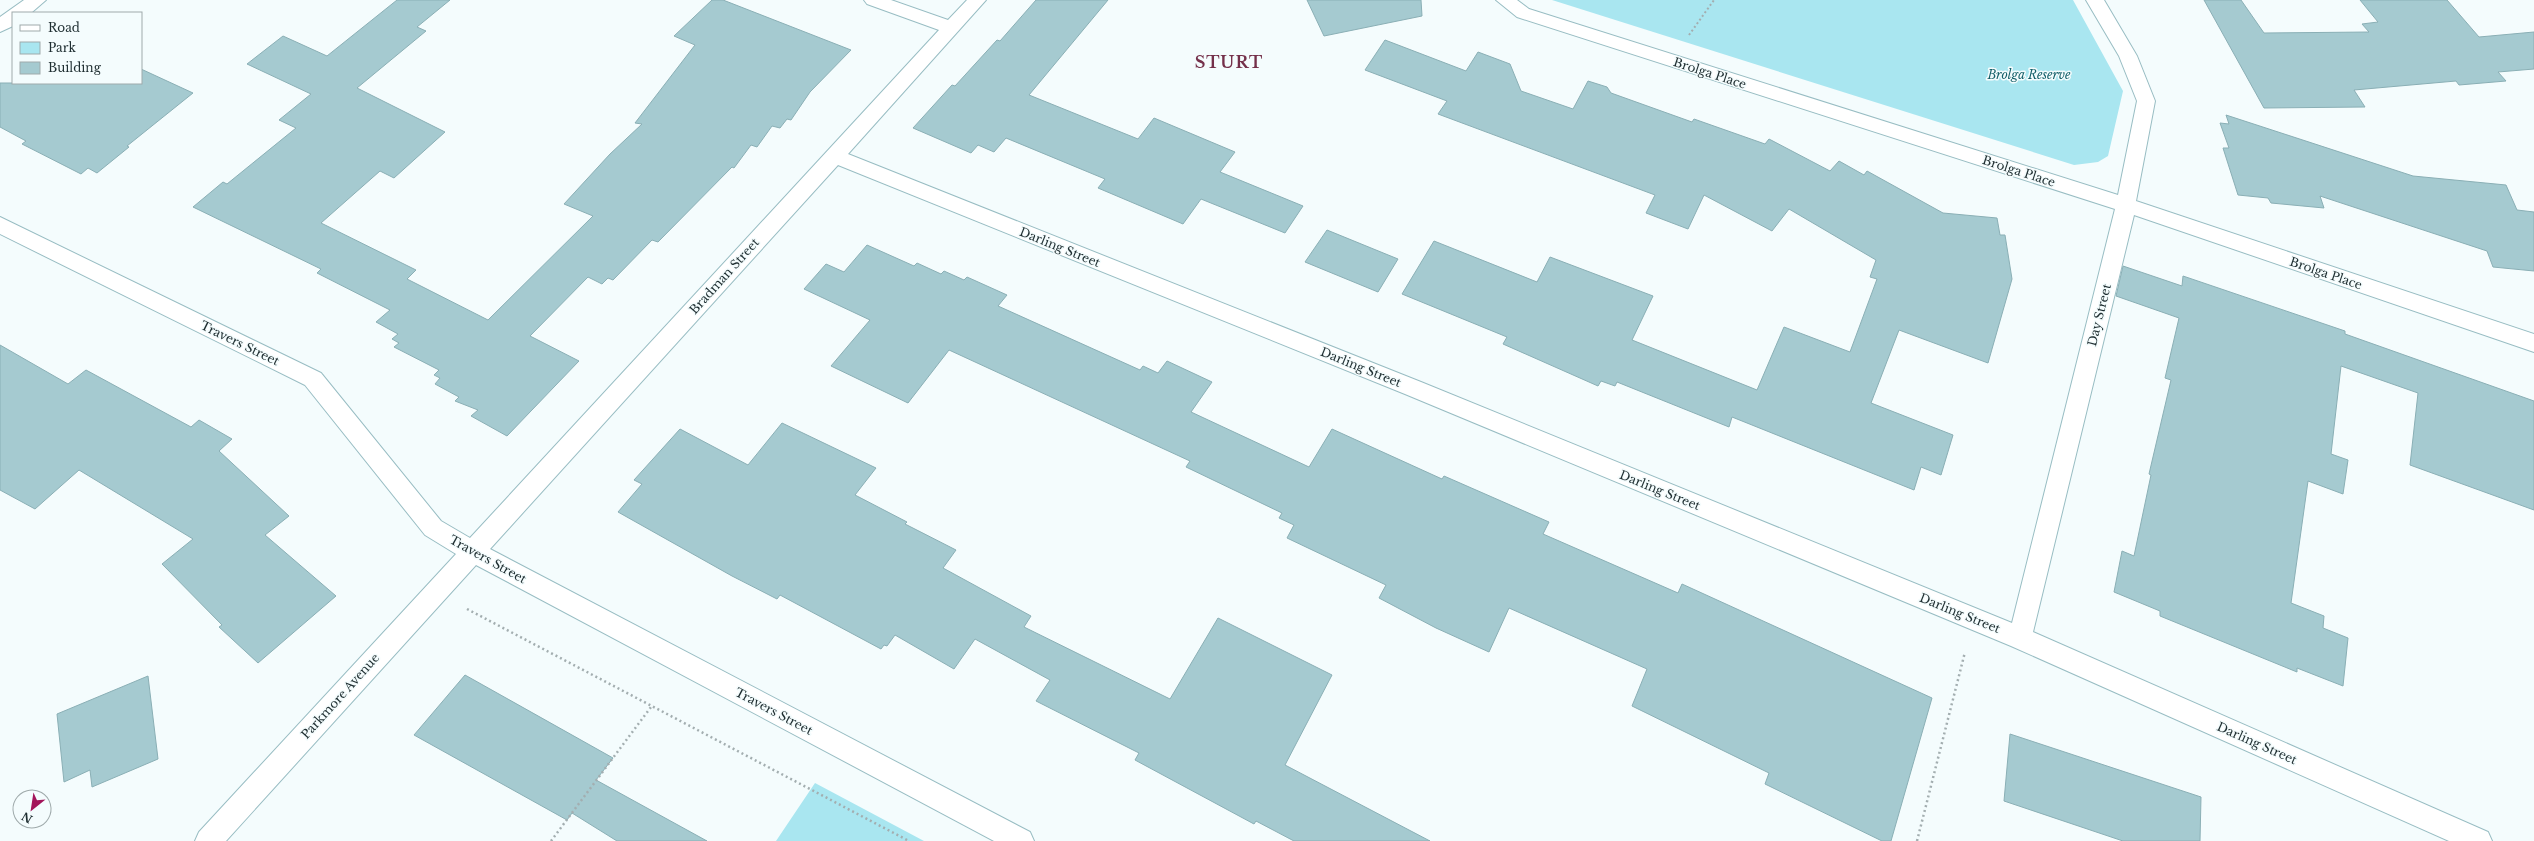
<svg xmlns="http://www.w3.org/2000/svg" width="2534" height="841" font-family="'Libre Baskerville',serif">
	<rect width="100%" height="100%" fill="#f4fcfd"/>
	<!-- green -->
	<path fill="#a9e6f0" d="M1552 0H2073L2123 91 2108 156 2098 162 2074 165Z
		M815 783 924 841H776Z"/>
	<!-- building -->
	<path fill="#a5cad0" stroke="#8aafb5" d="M397 0H450L417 27 426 31 357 88 445 132 394 178 380 171 321 223 416 270 407 279 488 320 593 216 564 204 610 154 642 124 635 123 695 45 674 36 712 0H723L851 50 810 92 791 120 787 119 780 128 772 126 757 147 751 145 734 168 732 167 658 242 652 240 613 280 608 278 602 284 588 277 530 336 579 361 507 436 471 416 478 410 455 401 459 397 435 384 440 378 434 375 439 370 394 347 399 343 392 339 398 334 376 322 390 310 317 273 321 269 193 207 223 182 227 184 296 128 279 120 311 94 247 64 283 36 327 56Z
		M1036 0H1108L1029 95 1138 139 1154 118 1235 152 1220 172 1303 206 1285 233 1201 199 1183 224 1098 188 1105 179 1006 138 994 152 978 145 971 153 913 128 952 85 955 86 997 40 1000 41Z
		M1307 0H1421L1422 16 1324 36Z
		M2204 0H2241L2264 33 2369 32 2362 24 2378 22 2360 0H2447L2479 37 2534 32V69L2498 72 2506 81 2459 85 2456 81 2354 90 2365 107 2264 108Z
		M1385 40 1466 71 1478 52 1510 64 1521 91 1573 109 1588 81 1607 87 1611 93 1692 122 1694 119 1765 144 1769 139 1830 171 1839 161 1864 175 1867 171 1943 213 1997 218 2000 235H2005L2012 279 1988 363 1899 330 1871 403 1953 435 1941 475 1921 467 1914 490 1732 417 1729 427 1617 382 1615 386 1601 381 1598 386 1503 344 1507 337 1402 294 1434 241 1537 282 1550 257 1653 296 1632 340 1757 390 1784 327 1850 352 1877 279 1870 277 1876 260 1789 209 1772 231 1704 195 1688 229 1646 213 1655 195 1438 114 1447 101 1365 70Z
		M141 69 193 93 127 146 129 147 97 173 88 168 81 174 22 144 26 141 0 127V83H141Z
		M2226 115 2413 176 2506 185 2517 210 2534 212V271L2493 267 2487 251 2320 196 2324 208 2271 203 2268 198 2238 195 2223 148H2229L2220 123 2229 124Z
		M1327 230 1398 259 1378 292 1305 262Z
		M867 245 914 266 917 263 941 274 944 271 964 280 967 277 1007 295 998 306 1140 370 1143 366 1158 373 1167 361 1212 382 1191 412 1309 467 1332 429 1442 479 1444 476 1549 522 1543 534 1678 593 1682 584 1932 698 1891 841H1882L1765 784 1769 773 1632 706 1647 669 1509 608 1489 652 1436 628 1379 598 1386 585 1287 538 1294 525 1279 518 1282 513 1186 467 1190 461 949 350 908 403 831 366 870 320 804 289 826 264 844 272Z
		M2123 266 2182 286 2183 276 2345 331V334L2534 401V510L2410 465 2418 393 2341 366 2331 454 2348 460 2343 494 2308 481 2291 603 2324 616 2323 628 2348 638 2343 686 2297 668V672L2160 616V611L2114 592 2122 551 2134 556 2151 475 2149 474 2171 380 2165 378 2179 318 2116 296Z
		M0 345 68 384 86 370 191 427 199 420 232 439 219 451 289 516 265 535 336 596 258 663 219 627 222 625 162 564 193 539 79 470 35 509 0 490Z
		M782 423 876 468 855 495 907 522 905 524 956 550 943 568 1031 616 1024 627 1170 699 1218 618 1332 675 1285 765 1430 841H1294L1256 821 1254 824 1135 760 1139 753 1036 701 1050 680 975 639 954 669 895 635 887 646 884 645 881 649 780 595 777 599 732 576 618 512 642 484 634 480 680 429 748 465Z
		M465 675 613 758 596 780 707 841H617L572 813 567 820 414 735Z
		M148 676 158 759 92 787 90 770 64 782 57 714Z
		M2010 734 2201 797 2200 841H2123L2004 801Z"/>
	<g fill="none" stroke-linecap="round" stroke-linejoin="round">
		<defs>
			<path id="minor" d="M24 0H46L31 13H13V26L0 32V17Z
				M864 0H891L948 20 967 0H986L848 154 1421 382 2012 623 2115 209 1517 17 1496 0H1517L1529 9 2118 195 2137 101 2119 56 2086 0H2104L2137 56 2155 101 2136 201 2534 334V352L2134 215 2033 632 2488 832 2492 841H2449L2011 646 1405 394 838 165 490 549 1030 832 1034 841H994L476 565 226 841H195L199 832 456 554 425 535 305 385 0 234V217L321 373 441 521 470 538 939 30 867 4Z"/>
		</defs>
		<!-- minor casing -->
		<use href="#minor" stroke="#98bdc3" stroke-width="2"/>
		<!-- path-far1 -->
		<path stroke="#a3aeb0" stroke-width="2" stroke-dasharray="2 2.5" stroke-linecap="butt" d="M1689 35 1714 0"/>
		<!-- path -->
		<path stroke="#a3aeb0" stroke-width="2.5" stroke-dasharray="2 3" stroke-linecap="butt" d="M467 609 909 841
			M551 841 651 707
			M1917 841 1965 652"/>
		<!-- minor -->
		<use href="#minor" fill="#fff" fill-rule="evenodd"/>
	</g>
	<g text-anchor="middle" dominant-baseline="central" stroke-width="3" stroke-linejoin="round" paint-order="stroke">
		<!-- street labels -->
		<g font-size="12" fill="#1f2e31" stroke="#f4fcfd">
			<text transform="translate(1710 73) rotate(18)">Brolga Place</text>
			<text transform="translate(2019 171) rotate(18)">Brolga Place</text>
			<text transform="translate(1060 247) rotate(22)">Darling Street</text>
			<text transform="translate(2326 273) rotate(19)">Brolga Place</text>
			<text transform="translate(724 276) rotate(-48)">Bradman Street</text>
			<text transform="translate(2099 315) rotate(-76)">Day Street</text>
			<text transform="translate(240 343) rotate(26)">Travers Street</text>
			<text transform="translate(1361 367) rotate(22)">Darling Street</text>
			<text transform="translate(1660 490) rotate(22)">Darling Street</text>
			<text transform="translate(488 559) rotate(29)">Travers Street</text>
			<text transform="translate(1960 613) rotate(22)">Darling Street</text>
			<text transform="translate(340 696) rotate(-48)">Parkmore Avenue</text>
			<text transform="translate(774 711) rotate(28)">Travers Street</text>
			<text transform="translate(2257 743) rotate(24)">Darling Street</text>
		</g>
		<!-- park labels -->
		<g font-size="12" font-style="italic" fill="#135f69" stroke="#f4fcfd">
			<text x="2029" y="74">Brolga Reserve</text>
		</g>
		<!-- district labels -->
		<g font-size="16" font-weight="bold" letter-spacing="1" fill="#74304a" stroke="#f4fcfd">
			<text x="1229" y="62">STURT</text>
		</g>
	</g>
	<!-- legend -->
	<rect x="12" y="12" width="130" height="72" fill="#f4fcfd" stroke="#9faaab"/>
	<rect x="20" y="25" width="20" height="6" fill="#ffffff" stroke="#9faaab"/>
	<text x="48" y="32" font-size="12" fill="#1f2e31">Road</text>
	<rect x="20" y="42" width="20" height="12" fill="#a9e6f0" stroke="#9faaab"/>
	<text x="48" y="52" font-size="12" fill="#1f2e31">Park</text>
	<rect x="20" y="62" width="20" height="12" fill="#a5cad0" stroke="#9faaab"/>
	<text x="48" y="72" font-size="12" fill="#1f2e31">Building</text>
	<!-- north arrow -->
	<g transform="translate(32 809) rotate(210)"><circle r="19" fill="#f4fcfd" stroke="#9faaab"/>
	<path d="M0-3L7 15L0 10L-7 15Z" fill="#a3155a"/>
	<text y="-6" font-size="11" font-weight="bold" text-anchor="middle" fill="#1f2e31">N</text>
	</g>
</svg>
